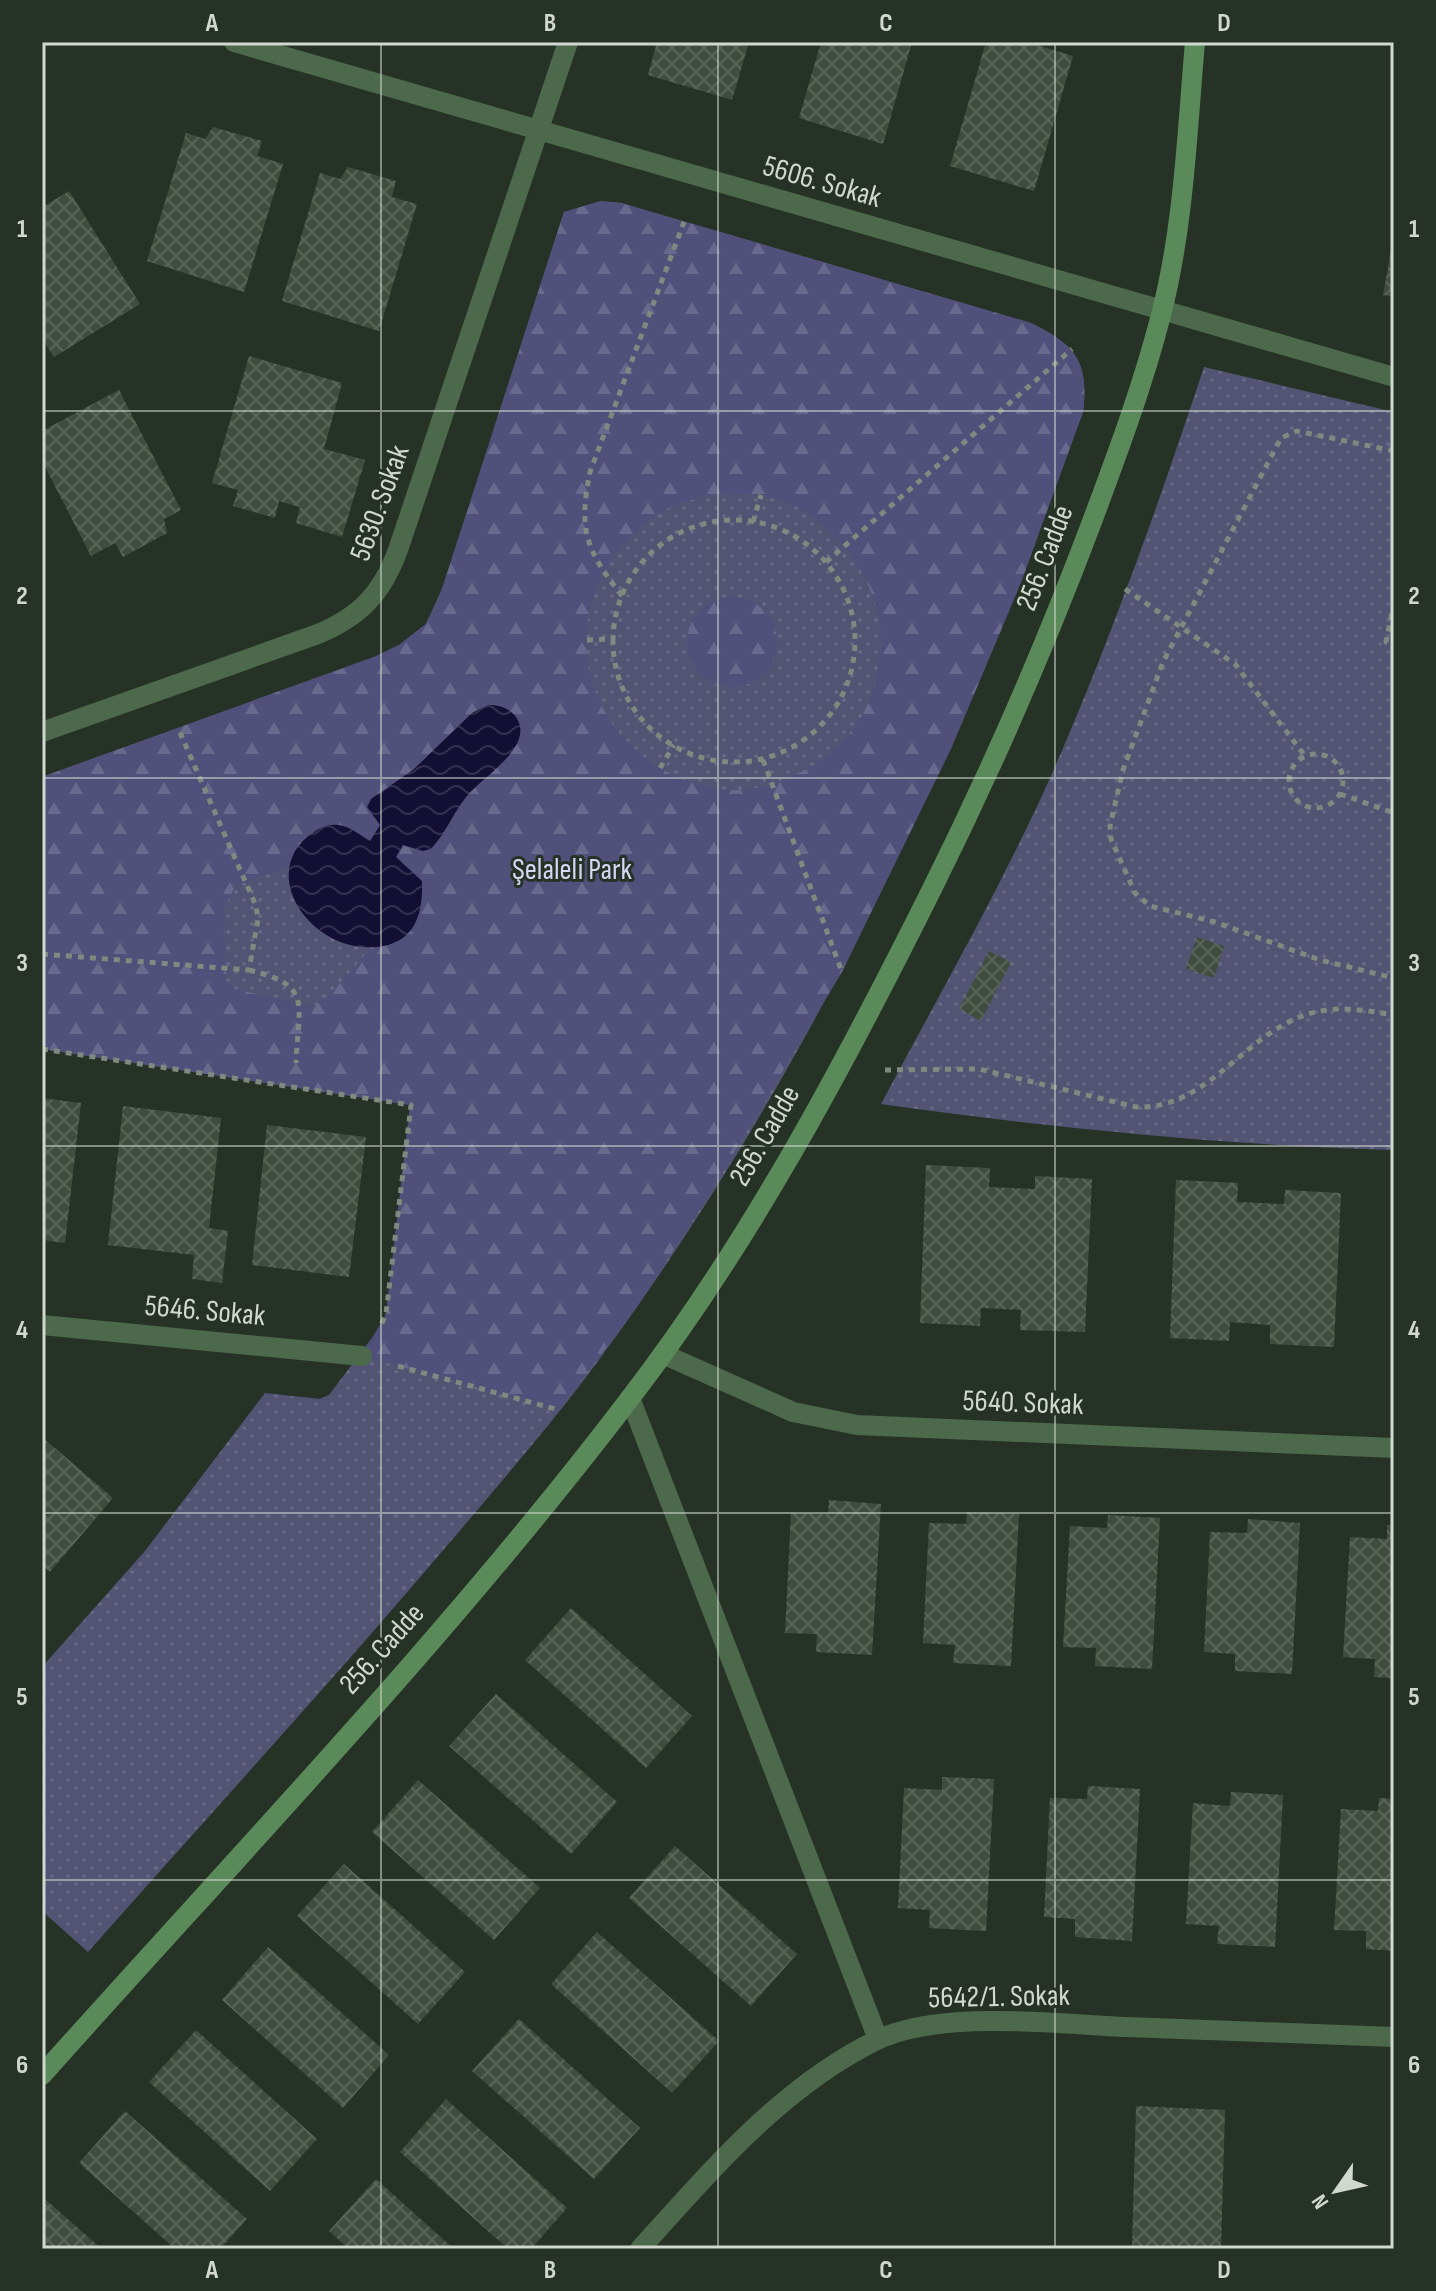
<svg xmlns="http://www.w3.org/2000/svg" width="1436" height="2291" font-family="'Sofia Sans Condensed',sans-serif">
	<defs>
		<pattern id="grass-dots" width="8" height="8" patternUnits="userSpaceOnUse" patternTransform="scale(2)"><rect width="8" height="8" fill="#535374"/><path d="M2 2h.1M6 6h.1" fill="none" stroke="#6b6b87" stroke-width="1.8" stroke-linecap="round"/></pattern>
		<pattern id="forest-firs" width="22" height="20" patternUnits="userSpaceOnUse" patternTransform="scale(2)"><rect width="22" height="20" fill="#51507b"/><path d="M5 1l3.5 6h-7zM16 11l3.5 6h-7z" fill="#69688d"/></pattern>
		<pattern id="water-waves" width="16" height="10" patternUnits="userSpaceOnUse" patternTransform="scale(2)"><rect width="16" height="10" fill="#130e33"/><path d="M0 5q4-4 8 0t8 0" fill="none" stroke="#343050"/></pattern>
		<pattern id="building-cross-hatch" width="8" height="8" patternUnits="userSpaceOnUse" patternTransform="scale(2)"><rect width="8" height="8" fill="#3f4c3e"/><path d="M0 0l8 8M0 8l8-8" fill="none" stroke="#5a6559"/></pattern>
	</defs>
	<rect width="100%" height="100%" fill="#263225"/>
	<!-- grass -->
	<path fill="url(#grass-dots)" d="M601 201 621 203 1031 323C1076 345 1089 362 1083 412 960 752 805 1085 587 1376 546 1430 501 1482 457 1534 337 1676 211 1813 88 1952L42 1911V1667L145 1551 265 1393 320 1399 329 1395 381 1326 386 1314 411 1105 42 1049V777L374 657 399 645 426 624 442 589 564 212Z
		M1204 367 1394 412V1150C1222 1145 1051 1128 881 1104 942 989 1009 874 1061 753 1115 627 1161 497 1204 367Z"/>
	<!-- forest -->
	<path fill="url(#forest-firs)" fill-rule="evenodd" d="M601 201 621 203 1031 323C1076 345 1089 362 1083 412L1021 583 951 749 842 972 700 1209 638 1305 559 1410 362 1356 386 1314 410 1105 42 1049V777L374 657 399 645 426 624 442 589 564 212ZM711 494C727 495 744 493 760 495 825 506 873 568 881 630 883 644 879 659 877 673 873 710 842 751 809 768 785 780 757 792 728 790 614 779 546 657 612 559 626 539 644 521 665 510 679 502 697 499 711 494ZM488 705C500 705 509 708 516 717 536 745 483 776 467 796 453 813 446 833 431 849L414 850 403 845 395 857 406 864 400 941 369 950 330 995 314 1007 235 989 226 980 224 909 235 886 289 867 299 842 345 826 369 841 380 825 374 818 371 799 413 770 472 713Z
		M687 642a45 45 0 1 1 90 0a45 45 0 1 1-90 0Z"/>
	<!-- water -->
	<path fill="url(#water-waves)" d="M488 705C500 705 509 708 516 717 536 746 483 776 467 796 453 813 446 833 431 849L423 851 403 845 396 857 422 881C423 908 418 937 388 945 317 963 251 873 314 832 323 826 331 823 343 826 352 828 361 836 370 841L380 825 367 807 371 799 413 770 472 713Z"/>
	<!-- building -->
	<path fill="url(#building-cross-hatch)" d="M657 42H749L732 100 648 75Z
		M821 42H912L883 144 799 118Z
		M986 42H1027L1073 56 1034 191 950 166Z
		M213 127 262 141 257 156 283 164 244 292 147 261 186 133 205 139Z
		M348 167 396 181 392 197 417 204 379 331 282 301 320 173 340 179Z
		M69 191 140 304 54 357 42 339V199L46 205Z
		M1392 244H1394V297L1383 295Z
		M249 356 342 383 324 449 365 460 342 537 296 523 300 507 279 501 275 518 233 506 238 490 212 483Z
		M119 390 181 510 164 519 167 533 123 557 115 543 91 556 42 461V431Z
		M1197 937 1224 946 1214 978 1186 969Z
		M989 951 1011 962 981 1021 959 1009Z
		M42 1098 81 1103 65 1243 42 1240Z
		M123 1106 221 1118 209 1228 228 1231 222 1283 192 1279 194 1255 108 1245Z
		M267 1125 366 1137 349 1277 252 1265Z
		M926 1165 990 1168 989 1187 1035 1189V1176L1092 1179 1085 1332 1020 1330 1021 1310 981 1308 980 1326 920 1323Z
		M1176 1180 1238 1183 1237 1202 1284 1204 1285 1190 1341 1193 1334 1347 1270 1344V1325L1230 1322 1229 1341 1170 1338Z
		M42 1437 113 1498 50 1572 42 1565Z
		M829 1500 881 1504 872 1655 816 1652 817 1634 785 1633 791 1513 828 1514Z
		M967 1512 1019 1514 1011 1666 953 1663 955 1645 923 1643 929 1523 966 1524Z
		M1108 1515 1160 1518 1152 1669 1095 1666 1096 1648 1063 1647 1070 1526 1107 1528Z
		M1248 1519 1300 1523 1292 1674 1235 1671V1654L1204 1652 1210 1532 1247 1533Z
		M1387 1525H1394V1678L1374 1677 1375 1659 1343 1657 1350 1537 1387 1539Z
		M571 1608 692 1716 646 1768 525 1660Z
		M496 1694 617 1802 571 1854 449 1746Z
		M942 1777 994 1779 986 1931 929 1928 930 1910 898 1908 904 1788 942 1790Z
		M418 1780 540 1888 494 1940 372 1832Z
		M1088 1786 1140 1789 1132 1941 1075 1937V1919L1044 1917 1050 1798 1087 1799Z
		M1231 1792 1283 1795 1275 1947 1217 1944 1219 1926 1186 1924 1193 1803 1230 1806Z
		M1379 1798 1394 1799V1951L1366 1949V1931L1334 1930 1341 1809 1378 1811Z
		M675 1846 797 1954 751 2006 629 1898Z
		M344 1864 465 1972 418 2024 297 1916Z
		M597 1932 719 2041 672 2093 551 1984Z
		M268 1947 389 2055 343 2108 222 2000Z
		M519 2019 640 2128 594 2179 472 2071Z
		M196 2030 317 2139 270 2191 149 2082Z
		M446 2099 567 2208 531 2249H508L400 2152Z
		M1136 2106 1225 2110 1221 2249 1132 2248Z
		M125 2111 247 2219 220 2249H175L79 2163Z
		M376 2179 454 2249H349L329 2231Z
		M45 2199 102 2249H42V2202Z"/>
	<g fill="none" stroke-linecap="round" stroke-linejoin="round">
		<!-- path -->
		<path stroke="#80897f" stroke-width="5" stroke-dasharray="6 6" stroke-linecap="butt" d="M1394 451 1297 431 1281 438 1163 662 1123 770 1110 826 1111 839 1135 893 1150 906 1215 922 1320 960 1394 978
			M613 641a121 121 0 1 1 242 0a121 121 0 1 1-242 0Z
			M753 522 761 495
			M826 562 1072 349
			M1125 589 1235 664 1305 756
			M622 596C586 550 578 530 590 472L684 222
			M1394 602 1386 642 1394 643
			M587 640 614 639
			M1289 781a27 27 0 1 1 54 0a27 27 0 1 1-54 0Z
			M763 760 842 972
			M660 768 674 745
			M1340 794 1394 813
			M42 954 249 970 258 919 256 906 178 728
			M249 970C314 985 298 1005 296 1063
			M42 1049 411 1105 386 1314 381 1325
			M885 1070 979 1069 1136 1107C1207 1110 1244 1034 1308 1014 1337 1005 1364 1010 1394 1015
			M398 1366 559 1410"/>
		<!-- lane -->
		<path stroke="#4c694b" stroke-width="20" d="M42 732 318 634C361 616 382 593 398 550L568 42
			M630 1398 878 2039"/>
		<!-- street -->
		<path stroke="#4c694b" stroke-width="20" d="M234 42 1394 377
			M42 1325 362 1356
			M663 1354 793 1412 857 1425 1394 1448
			M640 2249C710 2172 780 2088 875 2041 939 2009 1056 2024 1127 2027 1216 2030 1305 2034 1394 2037"/>
		<!-- secondary -->
		<path stroke="#5b8a5a" stroke-width="20" d="M42 2075C241 1852 450 1635 631 1397 750 1242 843 1067 930 893 991 771 1045 647 1093 519 1118 452 1143 385 1161 315 1184 226 1187 133 1195 42"/>
	</g>
	<!-- grid -->
	<path fill="none" stroke="#d0d8d0" stroke-width="2" stroke-opacity="0.55" d="M381 42V2249M718 42V2249M1055 42V2249M42 411H1394M42 778H1394M42 1146H1394M42 1513H1394M42 1880H1394"/>
	<g text-anchor="middle" dominant-baseline="central" stroke-width="6" stroke-linejoin="round" paint-order="stroke">
		<!-- street labels -->
		<g font-size="30" fill="#d0d8d0" stroke="#263225">
			<text transform="translate(822 182) rotate(16)">5606. Sokak</text>
			<text transform="translate(380 503) rotate(-70)">5630. Sokak</text>
			<text transform="translate(1045 558) rotate(-69)">256. Cadde</text>
			<text transform="translate(765 1136) rotate(-60)">256. Cadde</text>
			<text transform="translate(205 1311) rotate(5)">5646. Sokak</text>
			<text transform="translate(1023 1403) rotate(2)">5640. Sokak</text>
			<text transform="translate(382 1649) rotate(-48)">256. Cadde</text>
			<text transform="translate(999 1997) rotate(-1)">5642/1. Sokak</text>
		</g>
		<!-- park labels -->
		<g font-size="30" fill="#d6d7f4" stroke="#263225">
			<text x="572" y="870">Şelaleli Park</text>
		</g>
	</g>
	<!-- border -->
	<rect width="1436" height="2291" fill="none" stroke="#263225" stroke-width="88"/>
	<!-- north arrow -->
	<g transform="translate(1336 2191) rotate(236)" stroke="#263225" stroke-width="6" paint-order="stroke">
	<path d="M0-6L14 30L0 20L-14 30Z" fill="#d0d8d0"/>
	<text y="-12" font-size="22" font-weight="bold" text-anchor="middle" fill="#d0d8d0">N</text>
	</g>
	<rect x="44" y="44" width="1348" height="2203" fill="none" stroke="#d0d8d0" stroke-width="3"/>
	<g font-size="26" text-anchor="middle" font-weight="bold" fill="#d0d8d0">
		<text x="212" y="31">A</text>
		<text x="550" y="31">B</text>
		<text x="886" y="31">C</text>
		<text x="1224" y="31">D</text>
		<text x="22" y="237">1</text>
		<text x="1414" y="237">1</text>
		<text x="22" y="604">2</text>
		<text x="1414" y="604">2</text>
		<text x="22" y="971">3</text>
		<text x="1414" y="971">3</text>
		<text x="22" y="1338">4</text>
		<text x="1414" y="1338">4</text>
		<text x="22" y="1705">5</text>
		<text x="1414" y="1705">5</text>
		<text x="22" y="2073">6</text>
		<text x="1414" y="2073">6</text>
		<text x="212" y="2278">A</text>
		<text x="550" y="2278">B</text>
		<text x="886" y="2278">C</text>
		<text x="1224" y="2278">D</text>
	</g>
</svg>
